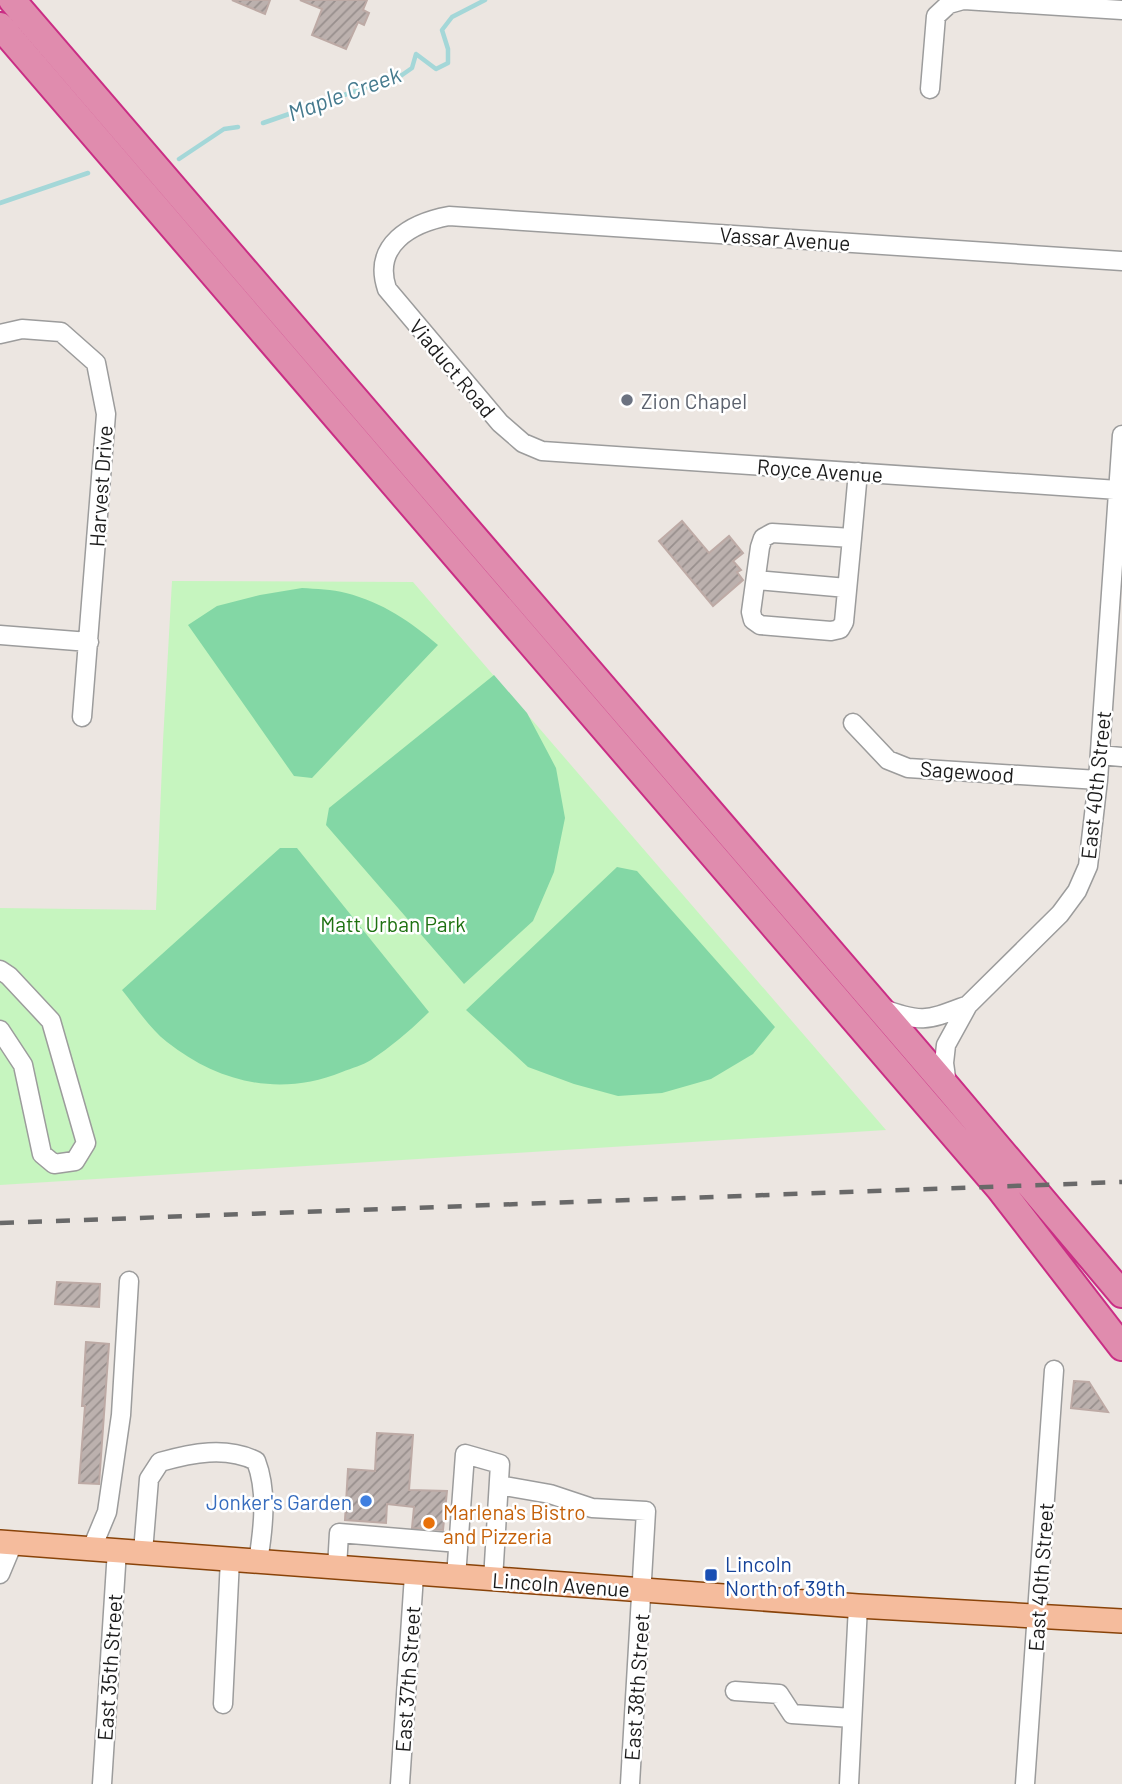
<svg xmlns="http://www.w3.org/2000/svg" width="1122" height="1784" font-family="Barlow,sans-serif">
	<defs>
		<pattern id="building-hatch" width="6" height="6" patternUnits="userSpaceOnUse" patternTransform="scale(1.75)"><rect width="6" height="6" fill="#bcb1ae"/><path d="M-1 1l2-2M0 6l6-6M5 7l2-2" fill="none" stroke="#988f8d"/></pattern>
	</defs>
	<rect width="100%" height="100%" fill="#ece6e1"/>
	<!-- park -->
	<path fill="#c6f5bf" d="M172 581 413 582 886 1130 0 1185V908L156 910 163 741Z"/>
	<!-- pitch -->
	<path fill="#83d7a5" d="M302 588C316 589 332 589 346 593 382 602 411 622 438 645L312 778 294 776 188 625 217 606 260 595Z
		M494 675 527 713 556 768 565 818 554 872 533 921 464 984 326 825 329 808Z
		M280 848H297L429 1012C411 1030 392 1046 371 1060 363 1065 352 1068 342 1072 280 1097 219 1083 167 1042 150 1029 136 1007 122 990Z
		M617 867 637 871 775 1027 753 1054 711 1079 662 1093 618 1096 574 1084 528 1067 466 1010Z"/>
	<g fill="none" stroke-linecap="round" stroke-linejoin="round">
		<!-- stream -->
		<path stroke="#a4d7d8" stroke-width="4.5" d="M263 123 402 75 412 68 416 54 436 69 448 63V49L442 30 452 17 485 0
			M179 159 224 129 238 127
			M0 203 88 173"/>
	</g>
	<!-- building -->
	<path fill="url(#building-hatch)" stroke="#bdaaa5" stroke-width="2" d="M232 0H270L265 14Z
		M300 0H367L363 10 369 13 364 25 358 22 346 49 312 35 322 9Z
		M682 521 709 553 729 536 743 553 733 561 741 570 737 572 743 580 713 606 659 541Z
		M57 1282 100 1284 99 1307 55 1304Z
		M86 1342 109 1344 99 1484 79 1483 85 1406H82Z
		M1074 1381 1089 1382 1108 1412 1071 1408Z
		M377 1433 413 1435 409 1490 447 1491 443 1530 412 1528 414 1507 387 1504 386 1523 345 1520 348 1469 375 1471Z"/>
	<g fill="none" stroke-linecap="round" stroke-linejoin="round">
		<defs>
			<path id="minor" d="M964 0 1122 10
				M930 89 936 16 949 4 963 0
				M0 334 22 329 61 332 96 363 106 414 82 717
				M1118 490 542 451 523 443 500 423 387 289C372 245 411 223 449 216L1122 261
				M772 533 852 538 844 622 840 629 831 631 760 625 753 620 751 612 760 547 763 538Z
				M852 538 858 472
				M756 580 847 588
				M0 635 89 642
				M853 723 888 760 908 768 1098 780
				M1100 755 1122 757
				M0 970 9 976 51 1021 86 1143 75 1161 54 1164 42 1154 23 1065 0 1030
				M881 1008C923 1024 928 1020 968 1005
				M947 1085 944 1063 946 1045 968 1005 1060 914 1077 891 1088 866 1098 780 1122 435
				M499 1485 550 1494 592 1508 646 1511 630 1784
				M92 1548 107 1512 121 1415 129 1281
				M143 1552 149 1479 160 1462C192 1453 226 1446 256 1461 268 1492 263 1530 258 1562
				M337 1568 339 1533 459 1543
				M0 1574 13 1543
				M456 1577 465 1454 500 1464 493 1580
				M735 1691 779 1694 792 1714 852 1718
				M223 1704 230 1559
				M102 1784 117 1550
				M400 1784 414 1575
				M849 1784 858 1606
				M1025 1784 1054 1370"/>
			<path id="major" d="M0 1542 858 1606 1122 1621"/>
			<path id="highway" d="M12 0 948 1088 1122 1294
				M0 26 1000 1189 1122 1347"/>
		</defs>
		<!-- minor casing -->
		<use href="#minor" stroke="#9c9c9c" stroke-width="21"/>
		<!-- major casing -->
		<use href="#major" stroke="#894309" stroke-width="26"/>
		<!-- highway casing -->
		<use href="#highway" stroke="#ca2e85" stroke-width="30"/>
		<!-- minor -->
		<use href="#minor" stroke="#fff" stroke-width="18"/>
		<!-- major -->
		<use href="#major" stroke="#f5bc9d" stroke-width="23"/>
		<!-- highway -->
		<use href="#highway" stroke="#e08cae" stroke-width="26"/>
		<!-- rail -->
		<path stroke="#696969" stroke-width="4.5" stroke-dasharray="14 14" stroke-linecap="butt" d="M0 1223 1122 1182"/>
	</g>
	<!-- markers -->
	<circle fill="#6b7280" stroke="#fff" stroke-width="2.5" cx="627" cy="400" r="7"/>
	<circle fill="#3f7fe0" stroke="#fff" stroke-width="2.5" cx="366" cy="1501" r="7"/>
	<circle fill="#e8710a" stroke="#fff" stroke-width="2.5" cx="429" cy="1523" r="7"/>
	<rect fill="#1a4fb4" stroke="#fff" stroke-width="2.5" x="704" y="1568" width="14" height="14" rx="3.5"/>
	<g text-anchor="middle" dominant-baseline="central" stroke-width="5" stroke-linejoin="round" paint-order="stroke">
		<!-- street labels -->
		<g font-size="21" fill="#1b1b1b" stroke="#fff">
			<text transform="translate(785 238) rotate(4)">Vassar Avenue</text>
			<text transform="translate(453 368) rotate(50)">Viaduct Road</text>
			<text transform="translate(820 470) rotate(4)">Royce Avenue</text>
			<text transform="translate(100 486) rotate(-86)">Harvest Drive</text>
			<text transform="translate(967 771) rotate(4)">Sagewood</text>
			<text transform="translate(1095 785) rotate(-84)">East 40th Street</text>
			<text transform="translate(1040 1577) rotate(-86)">East 40th Street</text>
			<text transform="translate(561 1584) rotate(4)">Lincoln Avenue</text>
			<text transform="translate(109 1667) rotate(-86)">East 35th Street</text>
			<text transform="translate(407 1679) rotate(-86)">East 37th Street</text>
			<text transform="translate(636 1687) rotate(-86)">East 38th Street</text>
		</g>
		<!-- worship labels -->
		<g font-size="21" fill="#5b616d" stroke="#fff" text-anchor="start">
			<text x="641" y="400">Zion Chapel</text>
		</g>
		<!-- park labels -->
		<g font-size="21" fill="#1e7111" stroke="#fff">
			<text x="393" y="923">Matt Urban Park</text>
		</g>
		<!-- shop labels -->
		<g font-size="21" fill="#366cbe" stroke="#fff" text-anchor="end">
			<text x="352" y="1501">Jonker's Garden</text>
		</g>
		<!-- food labels -->
		<g font-size="21" fill="#c56008" stroke="#fff" text-anchor="start">
			<text x="443" y="1511">Marlena's Bistro<tspan x="443" dy="24">and Pizzeria</tspan></text>
		</g>
		<!-- transit labels -->
		<g font-size="21" fill="#164399" stroke="#fff" text-anchor="start">
			<text x="725" y="1563">Lincoln<tspan x="725" dy="24">North of 39th</tspan></text>
		</g>
		<!-- water labels -->
		<g font-size="23" font-style="italic" fill="#457a8e" stroke="#fff">
			<text transform="translate(344 93) rotate(-20)">Maple Creek</text>
		</g>
	</g>
</svg>
